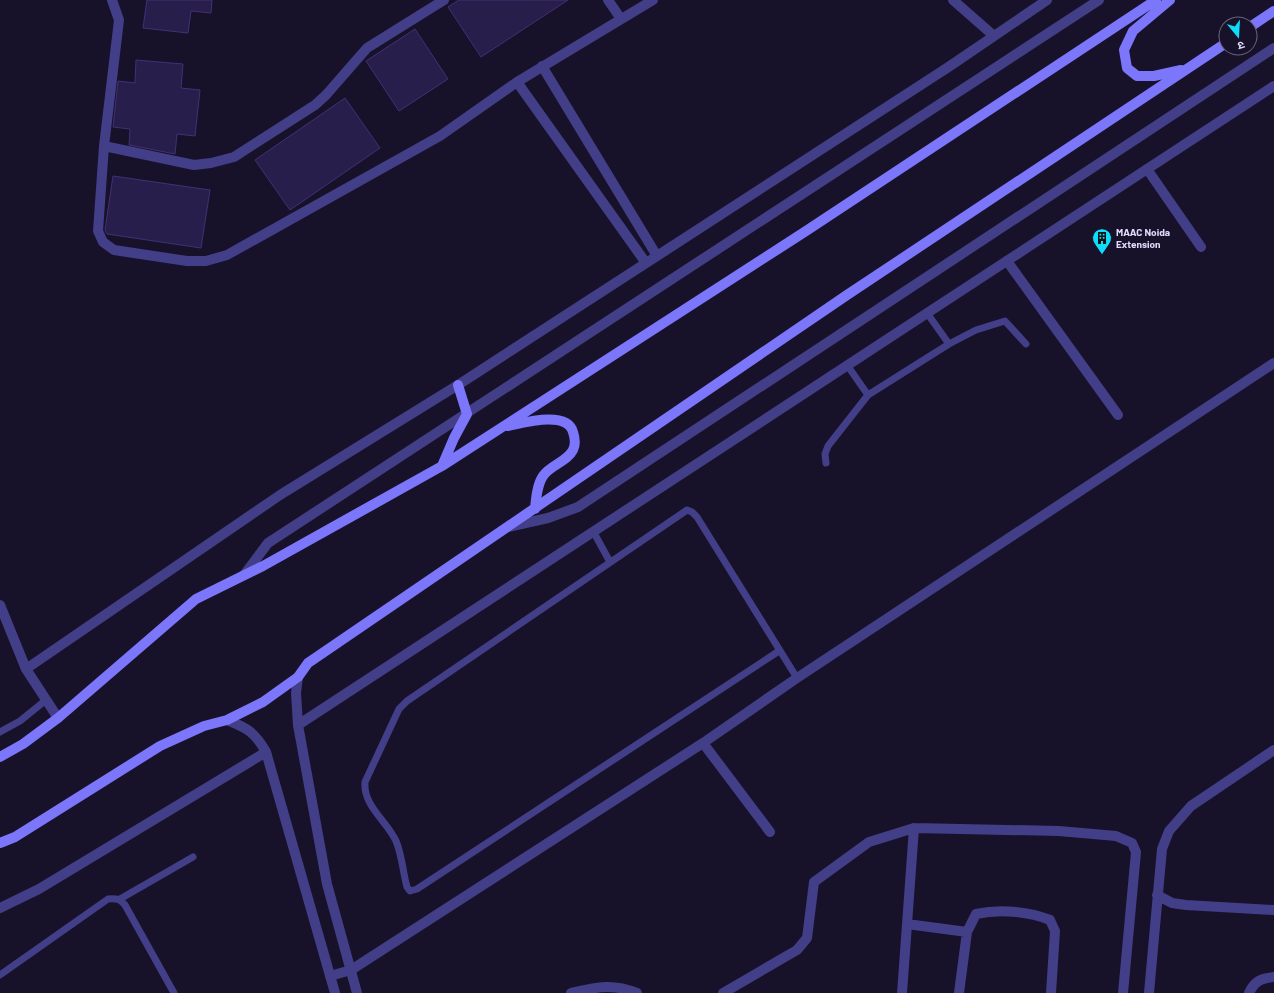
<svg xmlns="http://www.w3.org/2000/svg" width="1274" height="993" font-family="Barlow,'Noto Sans Devanagari',sans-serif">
	<rect width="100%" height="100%" fill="#17122a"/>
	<!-- building -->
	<path fill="#281e4b" stroke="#403176" d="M147 0H212L211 13 191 11 188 33 143 28Z
		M459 0H568L481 57 448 7Z
		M415 29 448 79 399 111 366 61Z
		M136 60 183 64 181 88 200 90 195 136 177 134 175 154 129 145 130 129 113 127 118 81 135 83Z
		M345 98 380 148 290 210 255 160Z
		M113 176 210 190 201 248 107 234 105 230Z"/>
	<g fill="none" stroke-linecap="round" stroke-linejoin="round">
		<!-- service -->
		<path stroke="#433e88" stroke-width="7" d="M927 313 949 344
			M847 365 868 395
			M826 463 825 454 828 446 868 395 949 344 976 330 1005 321 1026 344
			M593 531 610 562
			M779 651 417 889 410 891 407 887C403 873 402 855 396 841 387 821 363 806 365 782L399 709 407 701 687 510 692 512 697 517 797 678
			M0 732 20 721 46 700
			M120 899 193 857
			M0 975 108 899C117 898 120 899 125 905L174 993"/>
		<!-- minor -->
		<path stroke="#433e88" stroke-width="10" d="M112 0 119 20 104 146 98 231 103 242 114 250 187 261H206L227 255 440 136 517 82 653 0
			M608 0 621 19
			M953 0 994 36
			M542 66 657 256
			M517 82 646 263
			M104 146 194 165 211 163 234 157 315 105 326 95 367 48 444 0
			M1147 169 1201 247
			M1007 261 1118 415
			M0 605 26 669 58 718
			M26 669 280 495 458 385 950 66 1047 0
			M703 743 770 832
			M1157 895 1172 903 1186 905 1274 910
			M907 924 967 932
			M330 976 351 970 703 743 797 678 1274 363
			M571 993C597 987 612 983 637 993
			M723 993 797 950 807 938 814 882 869 842 914 828 1059 831 1116 836 1132 843 1136 852 1123 993
			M902 993 914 828
			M959 993 967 932 976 914C999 909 1028 911 1050 920L1055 931 1051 993
			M1149 993 1162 849 1169 831 1191 806 1274 750
			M1249 993C1254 981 1262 978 1274 977"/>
		<!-- tertiary -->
		<path stroke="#433e88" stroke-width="10" d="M508 527 548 518 578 507 1274 48
			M244 575 268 543 1099 0
			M298 677 296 693 298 725 327 884 357 993
			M227 720C247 728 255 732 266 752L335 993
			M298 725 1274 86
			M0 908 39 889 266 752"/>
		<!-- secondary -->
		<path stroke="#7c76fb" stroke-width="10" d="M1170 0 1133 31 1124 50 1127 68 1137 76H1154L1181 70
			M1250 27 1274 11
			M508 426C523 423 567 410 573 432 575 438 576 444 573 450 567 462 550 465 543 476 537 485 536 498 535 509
			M442 466 454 438 467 414 458 385
			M0 757 23 744 58 718 196 599 263 566 442 466 806 231 1156 0
			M0 843 15 837 160 746 204 726 227 720 263 702 298 677 308 663 847 295 1226 43"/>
	</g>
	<!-- icons -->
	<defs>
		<symbol id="building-pin" viewBox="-11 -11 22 30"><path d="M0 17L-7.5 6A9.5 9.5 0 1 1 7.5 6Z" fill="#0edcf8" stroke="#17122a"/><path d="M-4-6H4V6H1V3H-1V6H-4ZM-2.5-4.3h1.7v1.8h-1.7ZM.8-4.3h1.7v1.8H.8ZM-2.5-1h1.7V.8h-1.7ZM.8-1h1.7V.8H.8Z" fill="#111"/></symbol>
	</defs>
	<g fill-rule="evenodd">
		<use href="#building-pin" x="1091" y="227" width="22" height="30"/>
	</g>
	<g text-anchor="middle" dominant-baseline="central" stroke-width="3" stroke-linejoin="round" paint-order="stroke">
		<!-- poi labels -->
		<g font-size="10" font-weight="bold" fill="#e1dcfe" stroke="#17122a" text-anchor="start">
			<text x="1116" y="232">MAAC Noida<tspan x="1116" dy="12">Extension</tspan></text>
		</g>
	</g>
	<!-- north arrow -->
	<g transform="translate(1238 36) rotate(162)"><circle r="19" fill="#17122a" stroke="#68637f"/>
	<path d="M0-3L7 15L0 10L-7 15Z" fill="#0edcf8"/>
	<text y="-6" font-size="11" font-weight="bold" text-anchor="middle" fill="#e1dcfe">उ</text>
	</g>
</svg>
